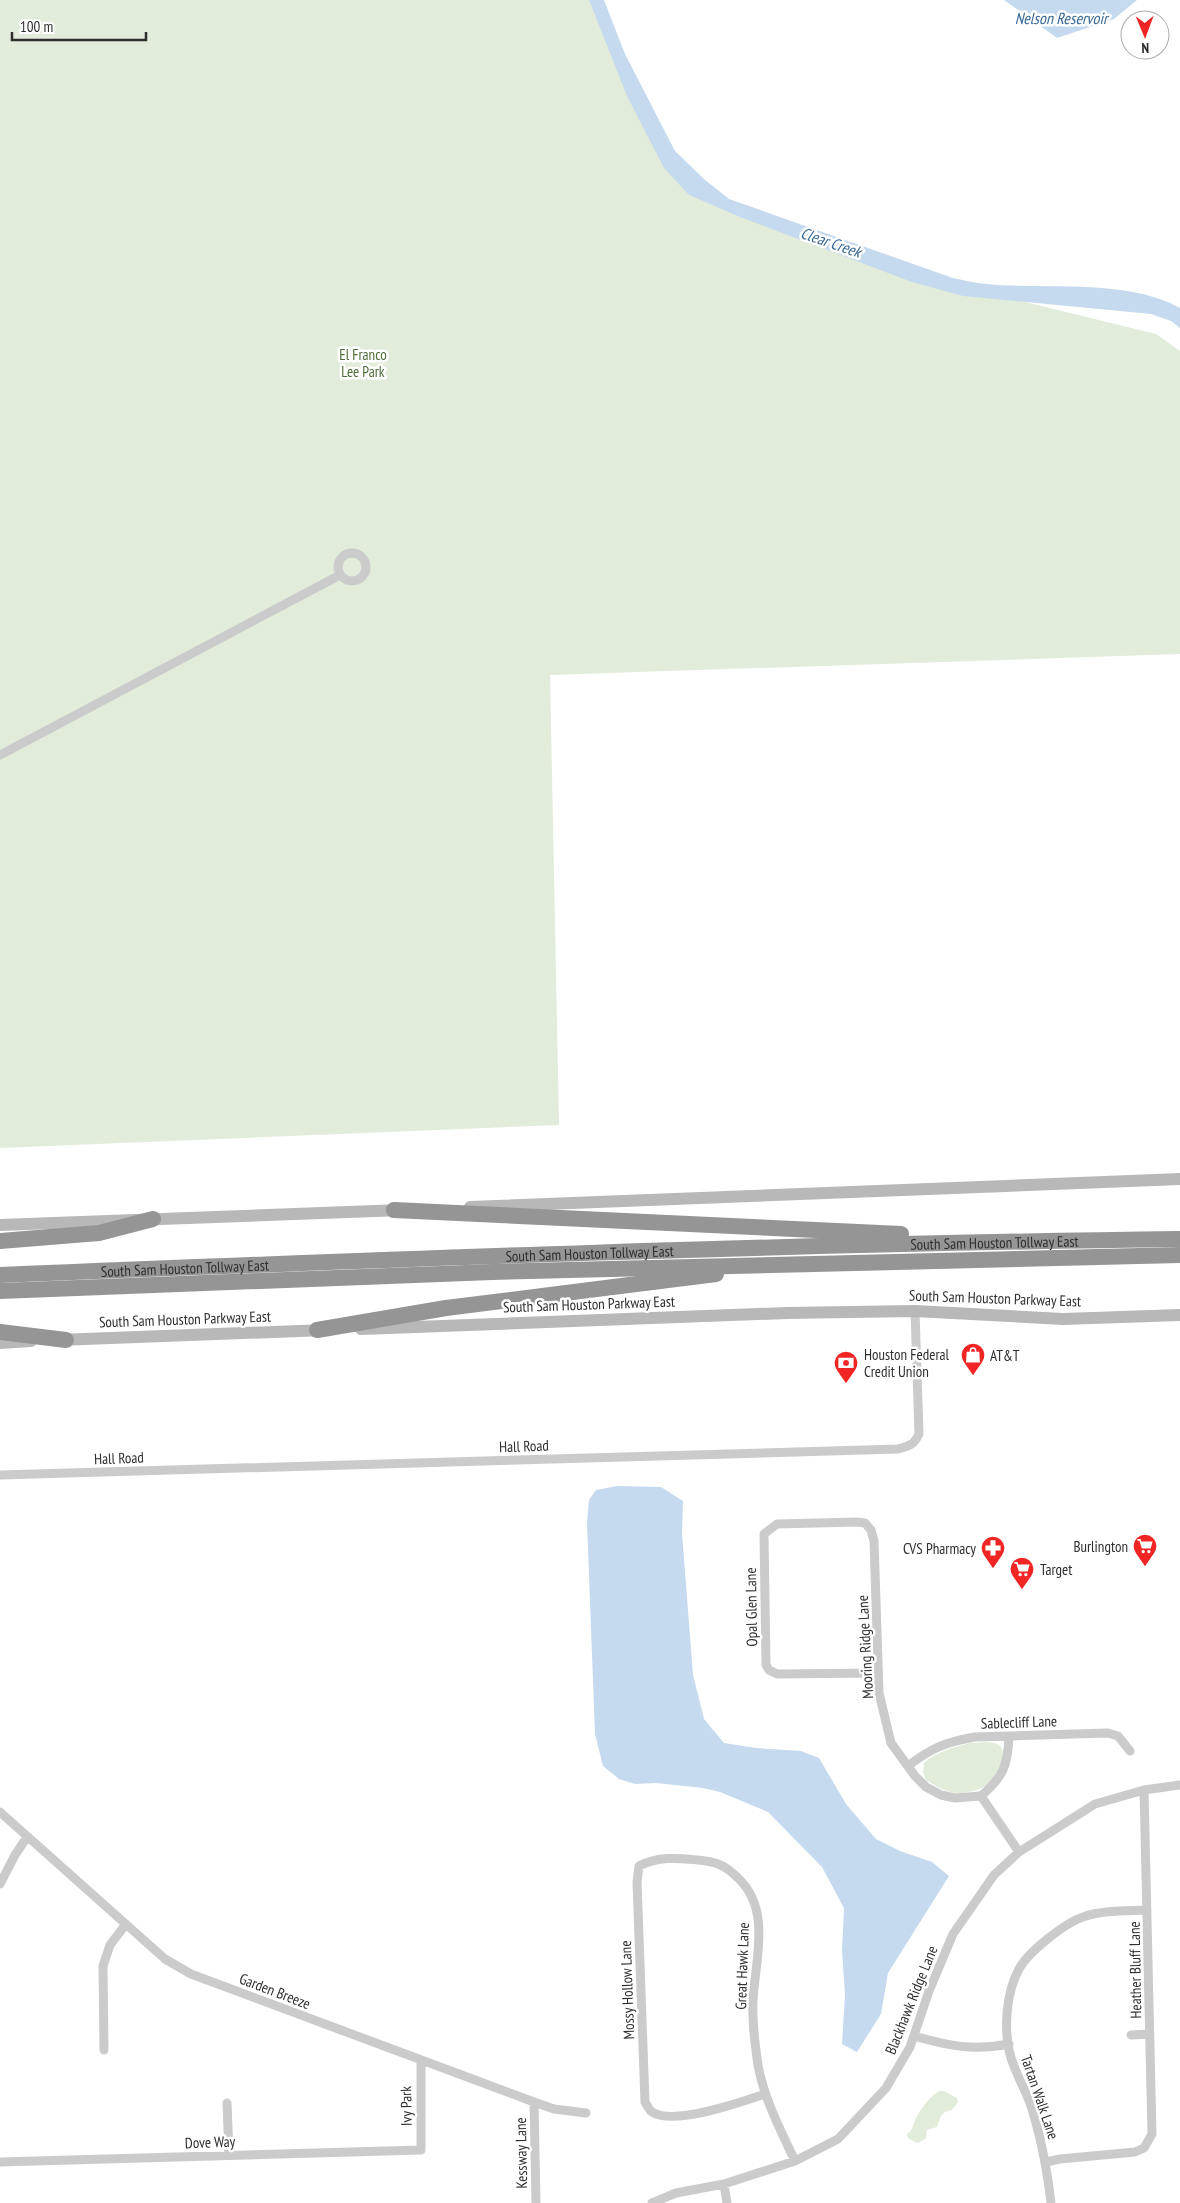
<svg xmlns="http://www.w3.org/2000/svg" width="1180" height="2203" font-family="'PT Sans Narrow',sans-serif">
	<rect width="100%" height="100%" fill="#fff"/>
	<!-- green -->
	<path fill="#e2ecda" d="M0 0H595L674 166 736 209 956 285 1156 334 1180 351V654L550 675 559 1125 0 1148Z
		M970 1743C978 1743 995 1740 1000 1746 1010 1757 993 1780 985 1786 979 1790 969 1792 962 1793 949 1794 937 1787 926 1780L923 1772 924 1763C937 1751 953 1748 970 1743Z
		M939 2091H944L957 2098 958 2102 952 2110 945 2112 941 2116 937 2127 927 2130 926 2138 922 2141 917 2143 908 2138 907 2134C913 2130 912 2127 915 2120 919 2111 930 2096 939 2091Z"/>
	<!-- water -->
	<path fill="#c5daee" d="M589 0H604L625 54 675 151 704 179 729 199 953 278C964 280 975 283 987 284 1047 290 1126 278 1180 308V328L1171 321 1151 314 963 296 912 282 740 217 689 195 664 168 627 96Z
		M1004 0H1137L1114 19 1057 38Z
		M617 1486 661 1487 683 1501 682 1533 693 1675 704 1719 724 1743 756 1748 801 1751 819 1758 846 1804 876 1839 900 1851 932 1862 949 1876 888 1973 881 2014 857 2052 842 2044 845 1995 842 1950 844 1908 822 1867 768 1812 720 1792 703 1788 656 1783 635 1784 619 1779 603 1766 595 1734 587 1522 589 1500 596 1490Z"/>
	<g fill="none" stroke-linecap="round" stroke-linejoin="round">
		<!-- street -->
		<path stroke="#cbcbcb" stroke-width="9" d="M338 567a14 14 0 1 1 28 0a14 14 0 1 1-28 0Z
			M0 755 340 575
			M0 1475 898 1449C909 1446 914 1445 919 1434L915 1311
			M878 1673 777 1674 769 1670 766 1665 764 1534 777 1524 857 1522 865 1523 871 1530 874 1541 879 1693 891 1743 915 1776 926 1787 941 1795 955 1798 981 1796C1003 1777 1008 1766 1009 1736
			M908 1766C931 1748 946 1742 975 1737L1108 1733 1118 1736 1130 1751
			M981 1796 1019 1852
			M0 1812 165 1959 191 1974 534 2102 554 2109 586 2113
			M0 1884 15 1855 27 1837
			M1131 2035 1150 2034
			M914 2036C949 2046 973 2051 1009 2044
			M104 2050 103 1966 110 1945 126 1924
			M765 2094C742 2102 673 2126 652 2112 649 2110 647 2105 645 2102L637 1882 639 1866C659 1856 677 1858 698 1860 717 1862 725 1865 738 1878 772 1910 755 1960 753 2001 752 2022 755 2045 758 2065 764 2099 781 2131 795 2161
			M534 2102 536 2203
			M227 2103 229 2155
			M0 2162 421 2150V2061
			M1046 2162 1060 2159 1135 2152 1144 2148 1152 2134 1144 1790
			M724 2184 727 2203
			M652 2203 676 2193 724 2184 795 2161 838 2139 886 2088 910 2047 929 1991 953 1934 994 1875 1019 1852 1095 1804 1144 1790 1180 1785
			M1051 2203C1047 2169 1041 2136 1030 2103 1024 2088 1016 2073 1011 2058 1003 2031 1006 1993 1019 1969 1028 1952 1065 1923 1083 1917 1103 1910 1126 1911 1147 1910"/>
		<!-- secondary -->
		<path stroke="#b8b8b8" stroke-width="12" d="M470 1207 1180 1179
			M0 1225 402 1210
			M361 1329 787 1313 915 1311 1063 1319 1180 1315
			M58 1340 326 1330
			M0 1343 31 1341"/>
		<!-- highway -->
		<g stroke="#959595" stroke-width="16">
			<path d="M394 1210 901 1234"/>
			<path d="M0 1241 99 1233 153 1219"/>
			<path id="s1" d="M0 1275C393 1259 786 1244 1180 1239"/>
			<path d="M0 1291 492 1272 1180 1255"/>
			<path d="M317 1330 446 1308 716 1274"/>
			<path d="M0 1332 66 1340"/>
		</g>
	</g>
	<!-- icons -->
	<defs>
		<symbol id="shop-pin" viewBox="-11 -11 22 30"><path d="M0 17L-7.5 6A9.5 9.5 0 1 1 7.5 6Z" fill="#f12624" stroke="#fff"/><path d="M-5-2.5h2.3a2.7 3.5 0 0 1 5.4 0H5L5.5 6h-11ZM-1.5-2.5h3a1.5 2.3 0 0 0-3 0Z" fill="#fff"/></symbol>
		<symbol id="bank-pin" viewBox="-11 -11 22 30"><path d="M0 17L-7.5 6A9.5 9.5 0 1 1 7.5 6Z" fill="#f12624" stroke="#fff"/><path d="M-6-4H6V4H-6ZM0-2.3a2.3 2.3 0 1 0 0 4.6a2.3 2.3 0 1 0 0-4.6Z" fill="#fff"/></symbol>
		<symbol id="supermarket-pin" viewBox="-11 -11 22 30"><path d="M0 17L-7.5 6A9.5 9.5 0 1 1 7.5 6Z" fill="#f12624" stroke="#fff"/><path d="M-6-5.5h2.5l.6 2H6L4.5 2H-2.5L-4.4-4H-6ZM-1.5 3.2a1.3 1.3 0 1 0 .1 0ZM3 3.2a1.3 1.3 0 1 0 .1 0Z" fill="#fff"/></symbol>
		<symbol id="pharmacy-pin" viewBox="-11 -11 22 30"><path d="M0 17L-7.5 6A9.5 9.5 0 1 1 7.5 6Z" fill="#f12624" stroke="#fff"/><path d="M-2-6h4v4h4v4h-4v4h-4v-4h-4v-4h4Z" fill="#fff"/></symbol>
	</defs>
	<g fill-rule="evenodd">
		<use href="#shop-pin" x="959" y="1341" width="28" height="38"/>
		<use href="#bank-pin" x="832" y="1349" width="28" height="38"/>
		<use href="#supermarket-pin" x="1131" y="1532" width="28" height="38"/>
		<use href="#pharmacy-pin" x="979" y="1534" width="28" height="38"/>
		<use href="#supermarket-pin" x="1008" y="1555" width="28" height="38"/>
	</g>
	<g text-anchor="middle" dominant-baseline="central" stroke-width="5" stroke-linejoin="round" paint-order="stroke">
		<!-- park labels -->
		<g font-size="15" fill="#4c6d38" stroke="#fff">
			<text x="363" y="354">El Franco<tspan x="363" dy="17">Lee Park</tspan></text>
		</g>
		<!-- street labels -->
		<g font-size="15" fill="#2e2e2e" stroke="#fff">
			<text stroke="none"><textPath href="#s1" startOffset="995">South Sam Houston Tollway East</textPath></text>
			<text stroke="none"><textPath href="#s1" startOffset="590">South Sam Houston Tollway East</textPath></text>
			<text stroke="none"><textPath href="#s1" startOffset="185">South Sam Houston Tollway East</textPath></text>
			<text transform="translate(995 1298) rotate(2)">South Sam Houston Parkway East</text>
			<text transform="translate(589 1304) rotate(-2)">South Sam Houston Parkway East</text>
			<text transform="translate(185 1319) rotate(-2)">South Sam Houston Parkway East</text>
			<text transform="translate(524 1446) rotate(-2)">Hall Road</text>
			<text transform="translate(119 1458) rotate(-2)">Hall Road</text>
			<text transform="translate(751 1607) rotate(-91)">Opal Glen Lane</text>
			<text transform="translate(865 1647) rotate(-93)">Mooring Ridge Lane</text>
			<text transform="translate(1019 1722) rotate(-2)">Sablecliff Lane</text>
			<text transform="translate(742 1966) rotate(-88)">Great Hawk Lane</text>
			<text transform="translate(1135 1970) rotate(-91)">Heather Bluff Lane</text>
			<text transform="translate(627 1990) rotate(-92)">Mossy Hollow Lane</text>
			<text transform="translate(275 1991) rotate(21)">Garden Breeze</text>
			<text transform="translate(911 2000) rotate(-68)">Blackhawk Ridge Lane</text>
			<text transform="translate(1040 2097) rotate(71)">Tartan Walk Lane</text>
			<text transform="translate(406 2106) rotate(-91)">Ivy Park</text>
			<text transform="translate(210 2142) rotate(-2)">Dove Way</text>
			<text transform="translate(521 2153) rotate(-91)">Kessway Lane</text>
		</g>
		<!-- poi labels -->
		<g font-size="15" fill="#2e2e2e" stroke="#fff" text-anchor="start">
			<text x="864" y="1354">Houston Federal<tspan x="864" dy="17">Credit Union</tspan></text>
			<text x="990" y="1355">AT&amp;T</text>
			<text x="1128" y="1546" text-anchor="end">Burlington</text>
			<text x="976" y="1548" text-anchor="end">CVS Pharmacy</text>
			<text x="1040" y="1569">Target</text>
		</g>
		<!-- water labels -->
		<g font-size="16" font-style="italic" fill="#366895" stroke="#fff">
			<text x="1061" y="18">Nelson Reservoir</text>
			<text transform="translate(831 242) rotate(19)">Clear Creek</text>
		</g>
	</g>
	<!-- north arrow -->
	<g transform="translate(1145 35) rotate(179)"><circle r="24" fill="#ffffff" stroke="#ababab"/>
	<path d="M0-4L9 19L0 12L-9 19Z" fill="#f12624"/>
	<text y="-8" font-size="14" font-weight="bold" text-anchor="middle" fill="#2e2e2e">N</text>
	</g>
	<!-- scale -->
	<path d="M12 32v8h134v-8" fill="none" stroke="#2e2e2e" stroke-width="2.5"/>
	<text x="20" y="32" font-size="15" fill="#2e2e2e" stroke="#ffffff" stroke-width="4" paint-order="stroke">100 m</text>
</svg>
